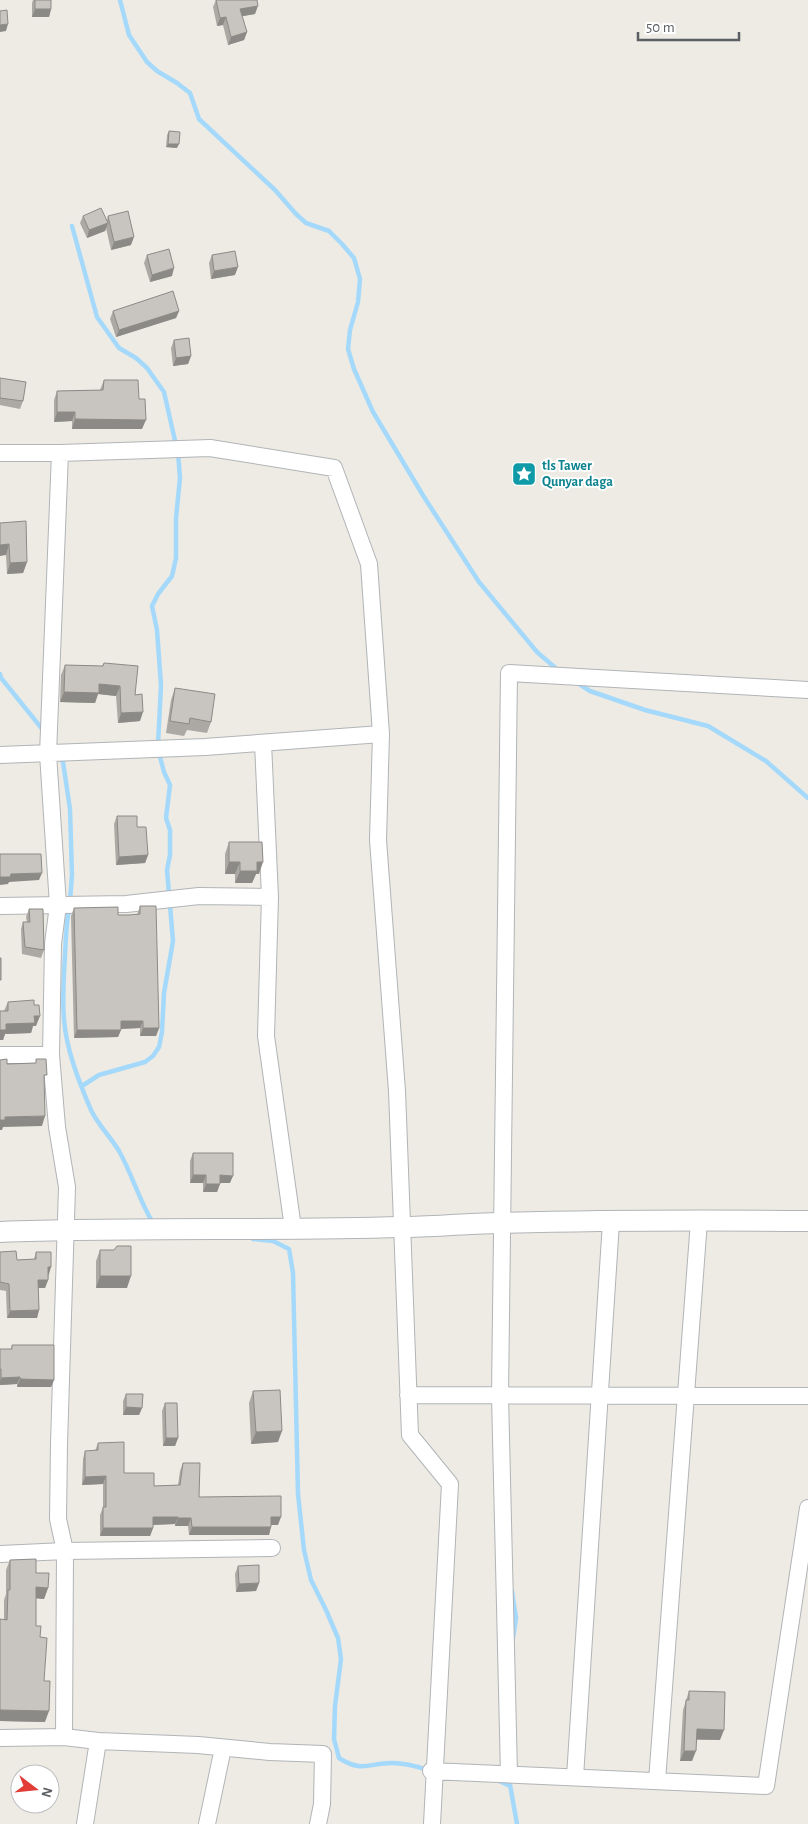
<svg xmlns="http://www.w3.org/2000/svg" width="808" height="1824" font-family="'Alegreya Sans',sans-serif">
	<rect width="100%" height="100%" fill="#edebe3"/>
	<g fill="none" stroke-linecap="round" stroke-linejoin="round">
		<!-- stream -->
		<path stroke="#a5d9fb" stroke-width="4.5" d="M120 0 129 35 147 62 157 71 177 83 190 93 199 119 275 190 296 214 306 223 329 231 342 244 354 258 360 279 358 302 350 330 348 349 354 369 373 412 424 497 479 582 537 652 559 671
			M72 226 97 317 119 348 136 358 147 368 164 392 176 445
			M0 674 1 678 43 730
			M576 682 590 691 645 710 708 726 766 761 808 798
			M158 745 161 685 157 630 152 606 158 594 172 576 176 558V518L180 478 178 453
			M59 756 63 762 70 809 72 875 70 901
			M69 909C66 924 66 939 65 954 64 976 62 997 64 1019 66 1049 79 1082 91 1110 98 1125 110 1136 119 1151 132 1174 139 1200 153 1223
			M82 1086 99 1075 145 1062 153 1056 159 1047 162 1032 164 993 173 941 167 870 170 855V830L166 818 170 785 164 772 159 753
			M253 1239 273 1241 289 1249 293 1273 298 1494 304 1550 311 1580 326 1610 338 1638 341 1659 335 1706 334 1739 339 1758C362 1773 369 1763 392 1763 405 1763 416 1766 428 1770
			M512 1591 516 1618 513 1638
			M497 1780 510 1786
			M510 1785 517 1824"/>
		<defs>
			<path id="minor" d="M0 453H60L210 448 334 468 369 564 381 734 378 840 397 1091 410 1435 450 1484 432 1824
				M60 453 48 754 58 905 53 944 51 1055 57 1127 67 1187 59 1444 58 1519 65 1551 64 1737
				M263 743 270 897 266 1036 293 1228
				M0 755 205 747 381 734
				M0 906 126 904 199 896 270 897
				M0 1055H51
				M408 1395 808 1396
				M0 1554 65 1551 272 1548
				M0 1738 64 1737 98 1741 198 1745 270 1752 323 1754 322 1804 318 1824
				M431 1771 766 1786 808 1508
				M509 1774 500 1395 509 673 808 690
				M575 1777 611 1222
				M657 1781 699 1221
				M85 1824 98 1741
				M207 1824 223 1748"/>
			<path id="tertiary" d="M0 1232C134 1227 268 1231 402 1227 425 1227 448 1225 471 1224 583 1220 696 1220 808 1221"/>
		</defs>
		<!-- minor casing -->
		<use href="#minor" stroke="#b1b4b8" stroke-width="18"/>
		<!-- tertiary casing -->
		<use href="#tertiary" stroke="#b1b4b8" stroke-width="22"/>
		<!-- minor -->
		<use href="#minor" stroke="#fff" stroke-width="16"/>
		<!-- tertiary -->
		<use href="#tertiary" stroke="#fff" stroke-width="20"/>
	</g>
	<!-- wall -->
	<path fill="#aca9a5" d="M33 0H35L51 9 49 17H32V3Z
		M216 0H257L255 14 242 16 247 32 244 40 228 45 223 25 217 26 213 7Z
		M169 131 177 148 166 147 167 135Z
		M83 216 107 220 108 216 131 245 111 250 106 228 105 231 87 238 80 223Z
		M147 255 172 276 150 282 144 263Z
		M212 255 235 275 211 279 209 263Z
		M113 311H179L176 318 116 337 110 319Z
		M174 340 191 356 188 364 173 366 171 348Z
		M0 378 23 401 20 409 0 405Z
		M104 380 139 399 142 429H72V421L54 422V400L57 391 100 390Z
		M0 523 27 562 23 573 7 574 6 555Z
		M104 663 135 695 140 721 118 723 116 696 98 694 95 703 60 702 61 675 65 665 102 666Z
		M175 688 211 722 207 733 187 730 184 736 166 733 171 700Z
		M117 816 137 827 148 855 145 863 116 865 114 824Z
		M229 842 259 874H256L252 883H235V874H225V854Z
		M140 906 159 1028 156 1036H140V1028L121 1029 118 1037 74 1038 71 916 74 908 118 915H137Z
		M29 909 44 950 41 958 22 954 21 929 23 922H27L26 917Z
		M8 1002 36 1026H33L31 1033 5 1034 3 1040 4 1011Z
		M193 1153 230 1183H220L217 1192H203V1183H190V1161Z
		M100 1250 127 1288H96V1261Z
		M0 1252 17 1260 34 1259 36 1252 49 1274 48 1280 45 1288H38L39 1310 37 1318H7L6 1291 0 1290Z
		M12 1345 54 1380 51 1387H17V1384L0 1385V1349H11Z
		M253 1391 278 1442 251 1444 249 1403Z
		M126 1394 142 1408 139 1415H123V1401Z
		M165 1403 178 1438 175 1446H163L162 1411Z
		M98 1443 124 1473 154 1486 178 1485 180 1471 183 1463 199 1497 278 1525H271L269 1535H189L188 1526H175V1524L153 1525V1528L150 1536H100V1515L103 1507V1484L82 1485 83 1459 85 1451H95Z
		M10 1560 36 1573 48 1588 44 1599 36 1598V1626L40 1637 44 1681 45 1722 0 1721V1619L4 1620V1600L6 1594V1570Z
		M238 1566 259 1583 256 1591 236 1592 235 1574Z
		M689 1691 720 1740H697L692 1761H680L683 1710Z"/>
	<!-- shaded-wall -->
	<path fill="#8c8a86" d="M258 6 255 14 238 17 240 9Z
		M35 9H51L49 17H32Z
		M226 17 223 25 217 26 220 18Z
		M8 24 6 31 0 32V25Z
		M247 32 244 40 228 45 231 37Z
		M168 144H179L177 148 166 147Z
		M108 223 105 231 87 238 89 230Z
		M134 237 131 245 111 250 114 242Z
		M238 267 235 275 211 279 214 271Z
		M174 268 172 276 150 282 152 275Z
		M179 311 176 318 116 337 119 330Z
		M191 356 188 364 173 366 176 358Z
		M57 412H75L72 421 54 422Z
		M75 419 146 420 142 429H72Z
		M9 544 6 555 0 556V545Z
		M27 562 23 573 7 574 10 563Z
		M99 684 120 686 116 696 98 694 95 703 60 702 64 692Z
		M143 712 140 721 118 723 121 713Z
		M148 855 145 863 116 865 119 857Z
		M229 862H240L235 874H225Z
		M257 862H263L259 874H256L252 883H235L240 871Z
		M42 873 39 880 9 882 8 884 0 885V877L11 874Z
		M34 1016H40L36 1026H33L31 1033 5 1034 3 1040H0V1030L6 1024Z
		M121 1021H143L140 1028 118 1029Z
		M143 1028H159L156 1036H140Z
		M77 1030H121L118 1037 74 1038Z
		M45 1116 42 1126 3 1127 2 1130H0V1120L5 1117Z
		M193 1175H206L203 1183H190Z
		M220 1175 233 1176 230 1183H217Z
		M206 1184H220L217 1192H203Z
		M48 1267H51L49 1274 45 1275Z
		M100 1276H131L127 1288H96Z
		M38 1280H48L45 1288H36Z
		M39 1310 37 1318H7L10 1311Z
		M20 1377 17 1384 0 1385V1381L1 1378Z
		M20 1379 54 1380 51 1387H17Z
		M126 1407 142 1408 139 1415H123Z
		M282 1431 278 1442 251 1444 256 1432Z
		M166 1438H178L175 1446H163Z
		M106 1476 103 1484 82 1485 85 1477Z
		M153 1517H178L175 1524 150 1525Z
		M271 1517H281L278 1525H268Z
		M178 1518H191L188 1526H175Z
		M192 1527H271L269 1535H189Z
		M103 1528H153L150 1536H100Z
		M259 1583 256 1591 236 1592 239 1584Z
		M36 1587 48 1588 44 1599 32 1598Z
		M0 1710 49 1711 45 1722 0 1721Z
		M697 1729 724 1730 720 1740 694 1739Z
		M684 1751H696L692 1761H680Z"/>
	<!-- building -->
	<path fill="#c8c5c0" stroke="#8c8a86" d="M35 0H51V9H35Z
		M216 0H257L258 6 240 9 247 32 231 37 226 17 220 18Z
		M7 10 8 24 0 25V11Z
		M169 131 180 132 179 144H168Z
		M101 208 108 223 89 230 83 216Z
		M128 211 134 237 114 242 108 216Z
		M169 249 174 268 152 275 147 255Z
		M235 251 238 267 214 271 212 255Z
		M173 291 179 311 119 330 113 311Z
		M189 338 191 356 176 358 174 340Z
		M0 378 26 382 23 401 0 398Z
		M104 380H138L139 399H145L146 420 75 419V412H57V391L103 390Z
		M26 521 27 562 10 563 9 544 0 545V523Z
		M104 663 138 666 135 695 142 694 143 712 121 713 120 686 99 684V693L64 692 65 665 103 666Z
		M175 688 215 694 211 722 190 718 189 724 170 721Z
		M117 816H137V827H146L148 855 119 857Z
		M229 842H262L263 862H257V871H240V862H229Z
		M0 854H41L42 873 11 874 10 877H0Z
		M140 906H156L159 1028H143V1021H121V1030H77L74 908 118 907V915H129L140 914Z
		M29 909H43L44 950 25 947 23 922H30Z
		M0 958H1V980H0Z
		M34 1000V1005H39L40 1016H34L35 1023 6 1024V1030H0V1011H8V1002Z
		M7 1059V1064L36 1063V1059H46L47 1075H44L45 1116 5 1117V1120H0V1060Z
		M193 1153H233V1176L220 1175V1184H206V1175H193Z
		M117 1246H131V1276H100V1250H114Z
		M16 1251 17 1260 36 1259V1252H51V1267H48V1280H38L39 1310 10 1311 9 1284 0 1282V1252Z
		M12 1345H54V1380L20 1379V1377L1 1378V1369H0V1349H12Z
		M280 1390 282 1431 256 1432 253 1391Z
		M126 1394H143L142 1408 126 1407Z
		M165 1403H177L178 1438H166Z
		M124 1442V1473H154V1486L180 1485 183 1463H200L199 1497 281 1496V1517H271V1527H192L191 1518H178V1517H153V1528H103V1507H106V1476L85 1477V1451L98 1450V1443Z
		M36 1559V1573H49L48 1588 36 1587V1626H41L40 1637 47 1638 44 1681H50L49 1711 0 1710V1619L7 1620 8 1590H10V1560Z
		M259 1565V1583L239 1584 238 1566Z
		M689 1691 725 1692 724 1730 697 1729 696 1751H684L686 1700H689Z"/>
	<!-- icons -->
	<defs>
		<symbol id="sight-square" viewBox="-11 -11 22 22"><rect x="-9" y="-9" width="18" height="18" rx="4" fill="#0f9aa8" stroke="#fff"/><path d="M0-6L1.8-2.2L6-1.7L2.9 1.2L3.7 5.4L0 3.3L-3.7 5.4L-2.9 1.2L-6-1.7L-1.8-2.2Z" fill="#fff"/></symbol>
	</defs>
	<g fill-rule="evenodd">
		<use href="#sight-square" x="510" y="460" width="28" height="28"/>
	</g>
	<g text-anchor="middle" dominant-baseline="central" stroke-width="4" stroke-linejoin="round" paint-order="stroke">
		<!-- culture labels -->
		<g font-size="14" font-weight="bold" fill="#0d838f" stroke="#fff" text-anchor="start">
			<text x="542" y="466">tls Tawer<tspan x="542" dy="16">Qunyar daga</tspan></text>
		</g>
	</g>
	<!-- north arrow -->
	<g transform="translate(35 1789) rotate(106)"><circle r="24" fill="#ffffff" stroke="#bdbfc1"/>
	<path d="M0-4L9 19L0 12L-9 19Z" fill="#e13c35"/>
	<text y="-8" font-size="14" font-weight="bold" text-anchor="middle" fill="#5b5f63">N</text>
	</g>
	<!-- scale -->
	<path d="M638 32v8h101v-8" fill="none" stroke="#5b5f63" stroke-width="2.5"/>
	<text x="646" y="32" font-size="15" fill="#5b5f63" stroke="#ffffff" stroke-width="4" paint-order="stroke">50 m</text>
</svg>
